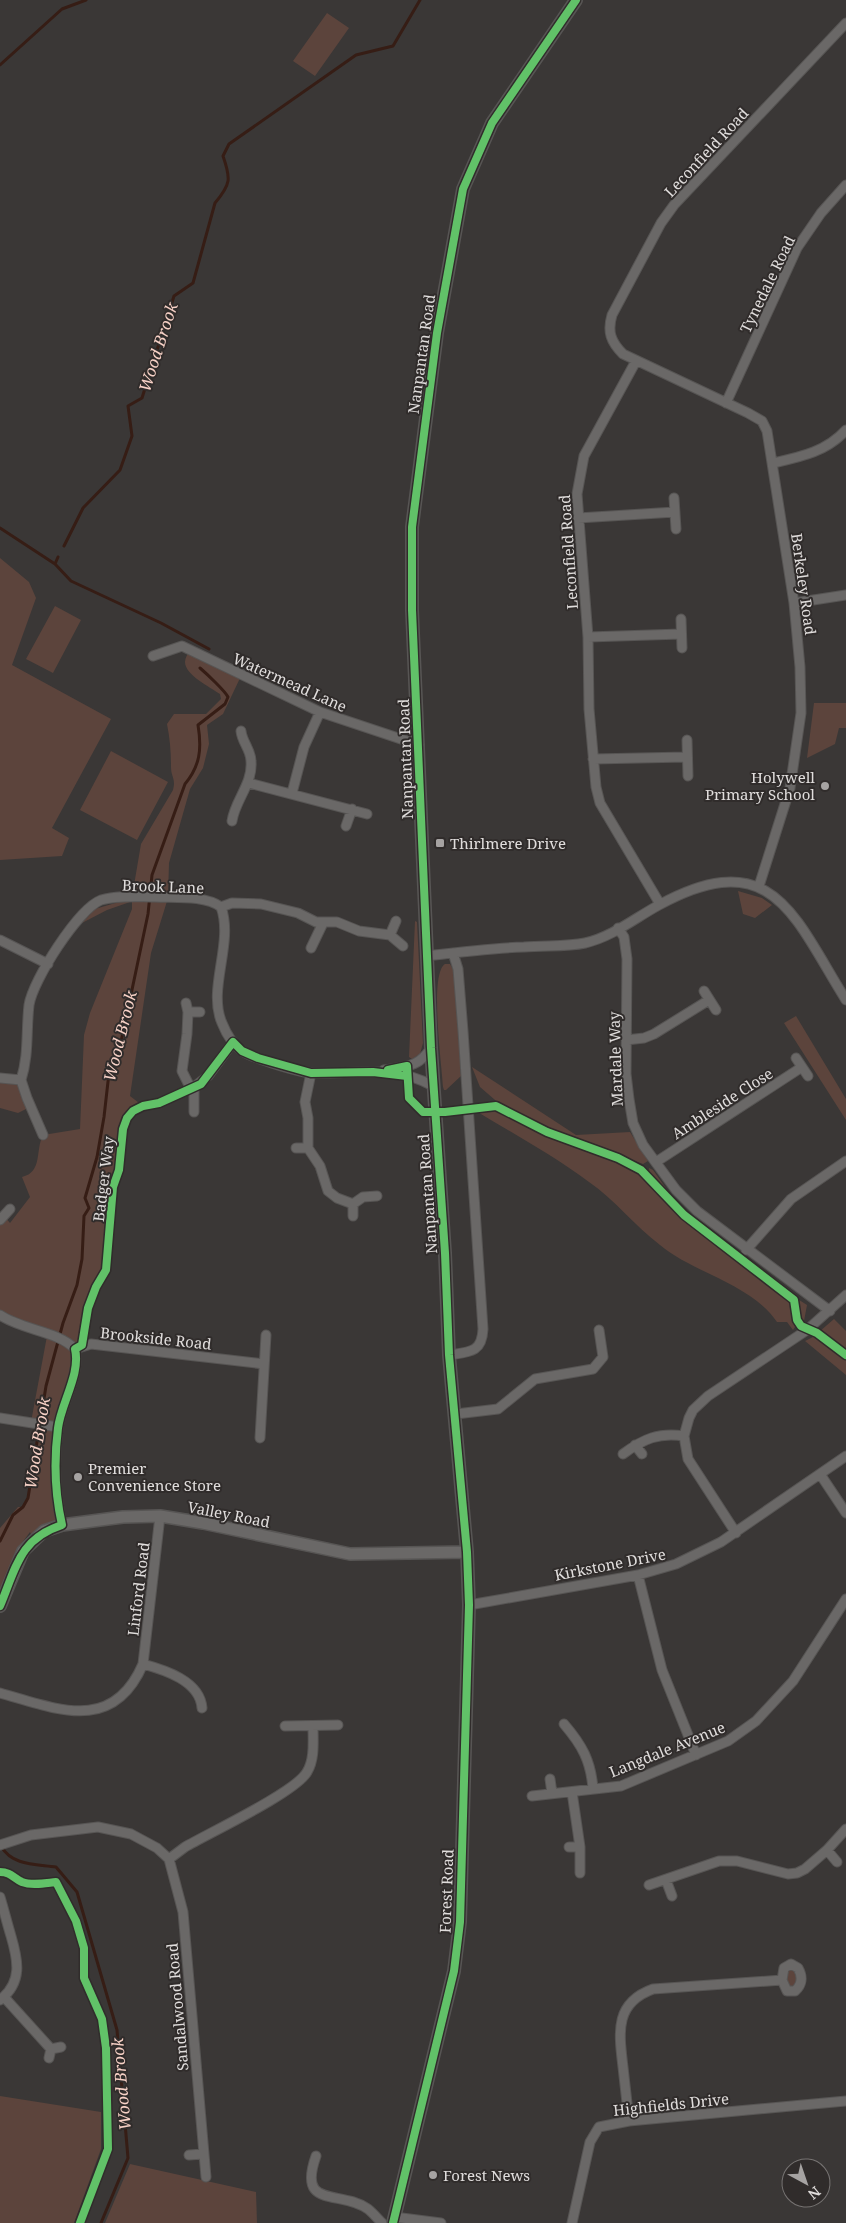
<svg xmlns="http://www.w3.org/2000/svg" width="846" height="2223" font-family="'Noto Serif',serif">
	<rect width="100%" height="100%" fill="#3a3736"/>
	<!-- green -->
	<path fill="#5c443c" d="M327 13 349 28 315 76 293 61Z
		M0 558 29 582 36 598 12 665 111 719 52 828 69 838 62 856 0 860Z
		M55 606 81 620 53 673 26 659Z
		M189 650 241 676 223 714 207 725 209 744 203 768 190 789 169 863 168 898 151 953 130 1096 143 1106 133 1111 127 1118 123 1129 119 1170 113 1187 106 1270 96 1287 88 1308 82 1345 76 1355 58 1427 62 1525 33 1539 30 1532 16 1551 0 1590V1528L18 1507H23L28 1498 40 1424 31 1422 47 1336 0 1315V1220L4 1216 10 1223 30 1197 22 1177C43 1172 35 1150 43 1135L80 1129 84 1035 90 1013 132 909V897L141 844 173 790C176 778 171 777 171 767 171 752 170 739 167 724L174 714H206L221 699 220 694C210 687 185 675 185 662 185 658 188 654 189 650Z
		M814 703H846V728H839L835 744 807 758Z
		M111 751 168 782 137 840 80 810Z
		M738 891 762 898 772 905 755 918 743 914Z
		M129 899 130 902 107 910 82 923 95 909Z
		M415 921 417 922 423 1043 420 1054 412 1059 409 1057Z
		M445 964H450L455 973 461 1076 446 1090H444L443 1087C442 1066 429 974 445 964Z
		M796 1016 846 1099V1120L784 1023Z
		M472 1067 576 1135 630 1132 648 1161 643 1164 561 1134 502 1106 480 1087Z
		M0 1078 21 1080 30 1107 18 1113 0 1108Z
		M480 1109 499 1110 561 1140 614 1158 638 1173 679 1213 784 1294 790 1304 795 1327 793 1330 787 1322H777C750 1283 695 1274 660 1245 635 1226 615 1200 589 1182 554 1156 514 1134 476 1111Z
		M649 1168 653 1170 677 1204C667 1197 649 1181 649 1168Z
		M796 1298 807 1305 804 1321 799 1315Z
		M834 1319 846 1331V1352L819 1332Z
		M815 1336 846 1359V1375L805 1341Z
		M791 1964 801 1978 791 1991 782 1974Z
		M0 2096 101 2112V2149L74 2223H0Z
		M130 2164 256 2192 257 2223H105Z"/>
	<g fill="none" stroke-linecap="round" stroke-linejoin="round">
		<!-- stream -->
		<path stroke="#361d15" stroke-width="3" d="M0 65 62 9 86 0
			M0 528 55 564
			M64 546 83 508 120 470 132 436 128 406 142 398 174 296 193 283 215 203C231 184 231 179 223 156L229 144 356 55 393 46 420 0
			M58 557 55 564 71 581 161 623 209 649
			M0 1541 13 1515 23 1507 28 1498 46 1386 63 1323 77 1285 82 1259 84 1216 89 1208 85 1198 97 1157 104 1117 110 1064 118 1056 148 914 152 875 185 784C200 766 202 749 198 725L225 704 228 697C225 691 207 674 200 668
			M1 1846C12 1866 36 1864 56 1867L77 1892 117 2030 128 2158 101 2223"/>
		<defs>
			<path id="minor" d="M636 361 584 456 577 494 588 637 589 709 596 787 600 803 660 904
				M726 403 797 248 821 213 846 185
				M773 463C800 457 826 452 846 430
				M674 498 676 529
				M578 518 675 512
				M794 603 846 595
				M681 619 682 648
				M588 637 681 634
				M153 656 182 646 320 712 419 745
				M687 740 688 776
				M593 759 686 757
				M249 783 367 814
				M292 793 304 747 320 712
				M232 821C235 800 253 784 251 761 251 750 242 742 241 731
				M346 826 352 809
				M759 886 790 788 801 713 800 667 794 603 767 431 762 421 748 413 623 354C611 342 607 332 612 315L661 223 674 205 846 23
				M221 907 232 903 261 904 298 913 316 922H337L359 931 390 935 403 946
				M618 928 624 937 627 959 626 1074 629 1099 633 1123 643 1145 676 1190 697 1211 830 1311
				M390 935 396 921
				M0 940 48 964
				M311 948 323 923
				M426 956C459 952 491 948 524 947 544 945 566 947 585 943 612 937 635 918 659 905 773 843 794 917 846 1000
				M704 991 716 1010
				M186 1003 188 1012 187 1034 182 1071 189 1085 194 1087
				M188 1012H200
				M626 1040 644 1038 654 1034 709 1000
				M796 1058 808 1076
				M384 1070C406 1066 418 1068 431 1048
				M311 1073 305 1102 308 1118V1148L320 1166 328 1191 337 1198 353 1204 363 1197 377 1196
				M0 1078 21 1080
				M21 1080C29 1055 26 1031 29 1005 33 980 78 909 101 900 118 895 138 897 155 897 174 898 205 895 221 907 234 943 207 989 222 1023 226 1033 233 1045 242 1051 253 1058 301 1073 314 1073 353 1074 398 1065 433 1086
				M21 1080 27 1098 43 1135
				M194 1087 208 1076 233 1042
				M194 1112V1087
				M296 1148H308
				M656 1162 802 1067
				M353 1204V1216
				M0 1220 10 1209
				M746 1250 791 1199 846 1161
				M0 1315C22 1330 58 1331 75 1349
				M75 1349 91 1344 264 1364
				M449 1355C469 1352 482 1353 483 1329L463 1031 458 969 453 953
				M456 1414 498 1409 535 1379 593 1369 603 1357 599 1330
				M0 1418 58 1427
				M260 1438 266 1335
				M635 1445 642 1454
				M623 1454C643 1439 659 1432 684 1436
				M820 1474 846 1513
				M62 1525C55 1494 54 1459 58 1428 61 1403 81 1374 75 1349
				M736 1533 688 1459 684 1436 689 1418 693 1410 708 1396 807 1330 846 1295
				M638 1575 662 1670 696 1755
				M469 1605 638 1575 676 1564 721 1542 846 1456
				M143 1664C165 1670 200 1681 202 1708
				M0 1693C57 1709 113 1734 143 1664L160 1516
				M564 1724C582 1745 591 1761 593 1789
				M285 1726 338 1725
				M550 1779 552 1793
				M572 1792 580 1847V1873
				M532 1796 621 1786 728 1741 756 1721 793 1681 846 1599
				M0 1845 31 1835 98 1827 131 1834 157 1848 169 1859 183 1912 206 2177
				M569 1847H580
				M827 1850 837 1862
				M169 1859 185 1847C209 1833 296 1792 307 1772 315 1759 313 1741 313 1726
				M666 1880 672 1896
				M649 1885 719 1861H737L788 1874 797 1873 805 1869 827 1850 846 1829
				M0 1897C4 1910 7 1923 11 1936 18 1960 23 1982 0 2000
				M791 1964 798 1968C803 1977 802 1985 795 1991H787L782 1980 784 1968Z
				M4 1997 51 2049
				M49 2058 51 2049 61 2047
				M629 2121C627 2103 625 2085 623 2067 619 2033 614 2003 653 1989L782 1980
				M189 2155 203 2154
				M316 2156C297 2210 340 2189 368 2209 373 2213 378 2219 382 2223
				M394 2217 441 2223
				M572 2223 590 2142 599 2127 629 2121 846 2101"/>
			<path id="tertiary" d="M0 1606 23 1551 44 1531 62 1525 123 1517 160 1516 203 1523 350 1554 467 1552
				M393 2223 454 1971 460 1922 469 1605 467 1552 449 1355 445 1253 431 1048 412 610V527L437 333 463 189 492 123 576 0"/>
		</defs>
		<!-- minor casing -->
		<use href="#minor" stroke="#575554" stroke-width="11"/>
		<!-- tertiary casing -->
		<use href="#tertiary" stroke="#575554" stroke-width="14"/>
		<!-- minor -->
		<use href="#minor" stroke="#6a6867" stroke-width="9"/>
		<!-- tertiary -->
		<use href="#tertiary" stroke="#6a6867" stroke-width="11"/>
		<defs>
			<path id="cycleway" d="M388 1070 407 1066 409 1098 423 1112H445L496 1106 547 1132 618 1158 641 1170 684 1215 794 1300 797 1320 801 1326 817 1333 846 1355
				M0 1606C16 1568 19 1539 62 1525 55 1494 54 1459 58 1428 61 1403 81 1374 75 1349L82 1345 88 1308 96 1287 106 1270 113 1187 119 1170 123 1129 127 1118 133 1111 143 1106 159 1103 201 1084 233 1042 242 1051 258 1058 311 1073 373 1072 407 1076
				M0 1872C11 1872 13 1878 22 1882 32 1886 46 1883 56 1882L76 1921 84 1948V1978L102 2019 106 2048 108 2149 80 2223
				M393 2223 454 1971 460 1922 469 1605 467 1552 449 1355 445 1253 431 1048 412 610V527L437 333 463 189 492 123 576 0"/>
		</defs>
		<!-- cycleway casing -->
		<use href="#cycleway" stroke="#302c2b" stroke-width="11"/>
		<!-- cycleway -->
		<use href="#cycleway" stroke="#61c268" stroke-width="8"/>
	</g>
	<!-- markers -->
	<g fill="#a6a3a2" stroke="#302c2b" stroke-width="2">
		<circle cx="825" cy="786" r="5"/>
		<rect x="435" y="838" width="10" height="10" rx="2.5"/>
		<circle cx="78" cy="1477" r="5"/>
		<circle cx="433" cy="2175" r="5"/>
	</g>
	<g text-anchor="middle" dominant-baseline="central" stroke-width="4" stroke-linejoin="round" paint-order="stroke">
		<!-- street labels -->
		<g font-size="15" fill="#e0dddc" stroke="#302c2b">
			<text transform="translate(706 152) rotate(-47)">Leconfield Road</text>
			<text transform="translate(767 284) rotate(-64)">Tynedale Road</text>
			<text transform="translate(421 354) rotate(-82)">Nanpantan Road</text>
			<text transform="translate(568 552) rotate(-94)">Leconfield Road</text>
			<text transform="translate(804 584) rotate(82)">Berkeley Road</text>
			<text transform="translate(290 682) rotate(24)">Watermead Lane</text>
			<text transform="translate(405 759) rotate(-92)">Nanpantan Road</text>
			<text transform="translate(163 886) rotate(2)">Brook Lane</text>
			<text transform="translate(615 1059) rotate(-92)">Mardale Way</text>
			<text transform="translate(722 1103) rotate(-33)">Ambleside Close</text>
			<text transform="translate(103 1179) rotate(-83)">Badger Way</text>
			<text transform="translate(427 1194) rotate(-94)">Nanpantan Road</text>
			<text transform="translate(156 1338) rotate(6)">Brookside Road</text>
			<text transform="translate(229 1514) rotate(11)">Valley Road</text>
			<text transform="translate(610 1564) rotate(-11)">Kirkstone Drive</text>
			<text transform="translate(138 1589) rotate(-83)">Linford Road</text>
			<text transform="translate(667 1749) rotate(-22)">Langdale Avenue</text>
			<text transform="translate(446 1891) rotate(-88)">Forest Road</text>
			<text transform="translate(177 2007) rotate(-95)">Sandalwood Road</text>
			<text transform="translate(671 2104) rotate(-6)">Highfields Drive</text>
		</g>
		<!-- poi labels -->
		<g font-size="15" fill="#e0dddc" stroke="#302c2b" text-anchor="start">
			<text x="815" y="777" text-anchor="end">Holywell<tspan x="815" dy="17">Primary School</tspan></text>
			<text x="450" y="843">Thirlmere Drive</text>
			<text x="88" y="1468">Premier<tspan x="88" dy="17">Convenience Store</tspan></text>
			<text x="443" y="2175">Forest News</text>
		</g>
		<!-- water labels -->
		<g font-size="16" font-style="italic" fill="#f7d1c6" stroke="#302c2b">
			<text transform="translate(158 347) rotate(-72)">Wood Brook</text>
			<text transform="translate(120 1036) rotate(-76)">Wood Brook</text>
			<text transform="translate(37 1443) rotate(-81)">Wood Brook</text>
			<text transform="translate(121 2084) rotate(-95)">Wood Brook</text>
		</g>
	</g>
	<!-- north arrow -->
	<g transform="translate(806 2183) rotate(140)"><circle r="24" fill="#302c2b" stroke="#767372"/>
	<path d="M0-4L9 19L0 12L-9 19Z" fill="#a6a3a2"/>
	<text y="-8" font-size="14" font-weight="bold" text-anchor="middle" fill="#e0dddc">N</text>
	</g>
</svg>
